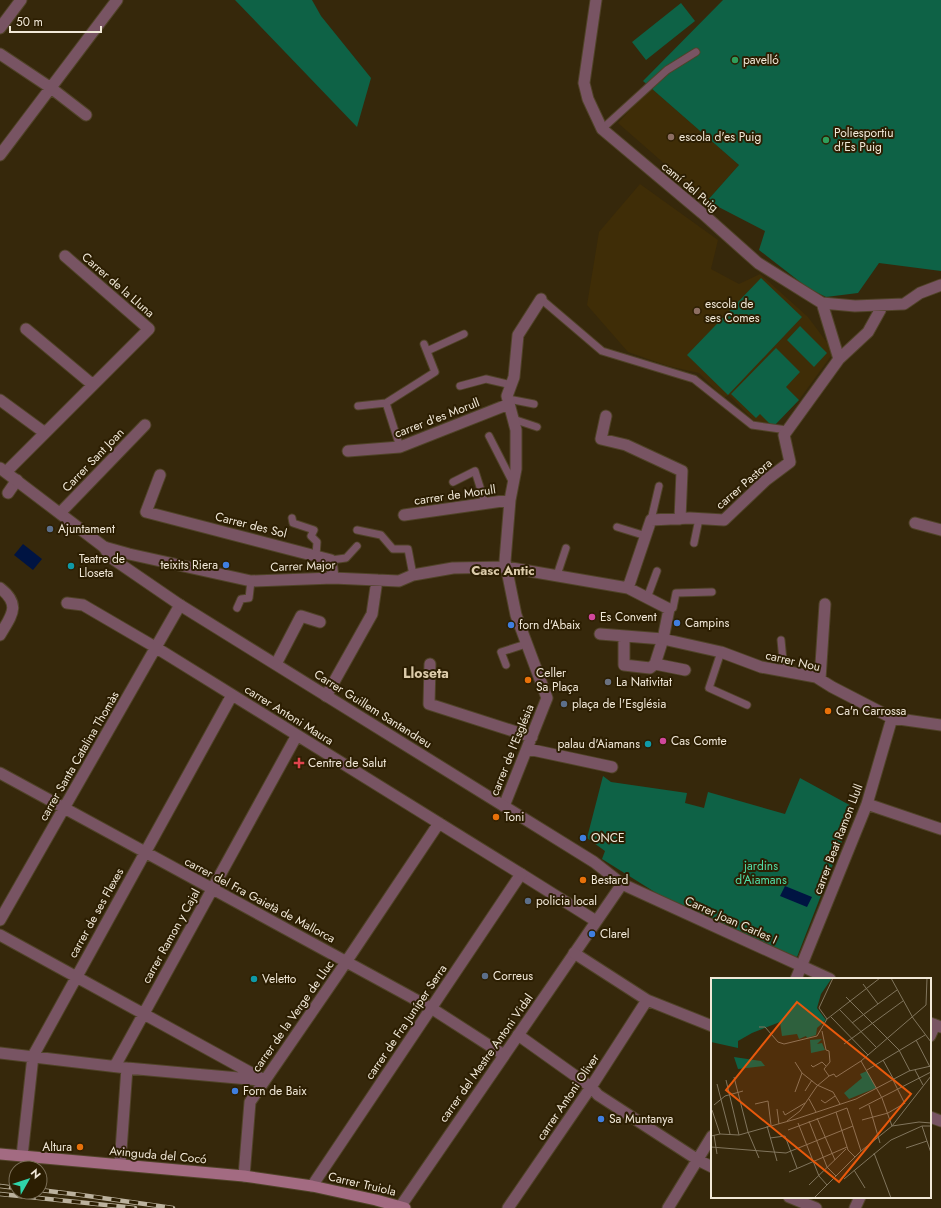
<svg xmlns="http://www.w3.org/2000/svg" width="941" height="1208" font-family="Jost,sans-serif">
	<rect width="100%" height="100%" fill="#36280b"/>
	<!-- built -->
	<path fill="#3f2d07" d="M650 87 739 165 707 201 618 123Z
		M640 184 718 240 711 269 739 284 760 274 808 317 834 352 799 400 773 427 753 420 729 395 724 398 699 373 668 366 628 352 587 305 599 232Z"/>
	<!-- green -->
	<path fill="#0e6246" d="M235 0H312L321 16 371 78 357 127Z
		M723 0H941V271L879 263 858 293 826 297 808 288 759 250 765 231 707 201 739 165 643 81Z
		M681 3 695 21 646 60 632 42Z
		M761 278 802 317 728 395 687 355Z
		M800 326 827 353 814 367 787 340Z
		M776 348 800 372 786 387 799 400 773 427 760 414 756 418 731 394Z
		M603 776 611 782 687 793 685 803 704 808 708 792 785 814 800 778 855 808 797 957 677 906 602 859 605 851 587 838Z"/>
	<!-- water -->
	<path fill="#001442" d="M23 544 42 559 33 570 14 555Z
		M785 886 812 897 807 907 780 896Z"/>
	<g fill="none" stroke-linecap="round" stroke-linejoin="round">
		<defs>
			<path id="service" d="M602 129 667 70 696 52
				M541 299 602 351 694 379 752 425 787 430
				M427 351 464 334
				M460 386 486 379 512 385
				M508 399 534 404
				M358 406 386 403
				M513 419 537 427
				M489 436 513 483
				M400 447 386 403 435 372 424 344
				M453 482 475 471 485 503
				M292 518 293 523 314 530 311 536 317 542 316 556
				M651 520 659 486
				M617 527 646 536
				M357 530 381 535 393 549H408L413 575
				M694 543 699 519
				M331 560 346 558 357 546
				M557 575 566 548
				M647 598 657 571
				M237 608 241 599 249 598 251 581
				M669 609 673 608 676 593 712 592
				M781 640 784 671
				M721 652 709 688 747 705
				M506 665 501 652 526 644"/>
			<path id="pedestrian" d="M8 493 17 480
				M600 634 663 639 655 664 650 668 624 665V636
				M276 664 301 616 320 622
				M655 664 685 670
				M521 874 596 921
				M431 1008 504 1055
				M400 1207 622 884"/>
			<path id="minor" d="M596 0 584 83 588 99 602 129 702 213 758 263 822 303 855 306 904 304 920 293 941 285
				M0 28 21 0
				M0 54 51 88 86 115
				M0 155 117 0
				M822 303 839 359
				M26 329 93 385
				M0 400 45 433
				M606 416 601 439 626 445 682 471 680 519
				M348 451 400 447 509 404
				M6 472 149 329 65 256
				M160 475 146 512 331 560 333 578
				M60 513 145 425
				M404 515 510 500
				M915 523 941 530
				M104 547 129 554 251 581 333 578 399 581 413 575 453 568 506 567 628 588 669 609 663 639 721 652 761 667 816 677 832 687 892 718 941 725
				M0 588C22 605 11 616 0 635
				M628 588 651 520 690 518 724 520 766 480 790 462 784 435 839 359 868 332 883 305
				M67 603 83 605 155 647 521 874 312 1186
				M430 664 429 704 532 737
				M820 679 825 604
				M326 696 372 614 377 580
				M528 749 612 767
				M0 773 431 1008
				M867 804 941 829
				M504 806 547 698 516 615 505 561 510 500 516 469V430L507 396 514 377 518 335 541 299
				M0 920 180 605
				M0 935 264 1080
				M574 953 647 1000 712 1026
				M796 979 867 804 892 718
				M518 1035 591 1087 598 1095 698 1160 712 1167
				M930 1036 935 1025
				M0 1053 127 1068 260 1080
				M115 1066 297 735
				M930 1117 941 1121
				M22 1156 33 1056 232 695
				M120 1164 127 1068
				M244 1176 250 1102 340 971 439 823
				M789 1197 816 1208
				M508 1208 591 1087 647 1000
				M668 1208 712 1136
				M855 1208 860 1197"/>
			<path id="tertiary" d="M0 468 104 547 110 557 180 605 594 862 622 884 830 979
				M930 1023 941 1027"/>
			<path id="secondary" d="M0 1154 244 1176 312 1186 376 1200 405 1208"/>
		</defs>
		<!-- service casing -->
		<use href="#service" stroke="#504328" stroke-width="9"/>
		<!-- pedestrian casing -->
		<use href="#pedestrian" stroke="#504328" stroke-width="13"/>
		<!-- minor casing -->
		<use href="#minor" stroke="#504328" stroke-width="13"/>
		<!-- tertiary casing -->
		<use href="#tertiary" stroke="#504328" stroke-width="13"/>
		<!-- secondary casing -->
		<use href="#secondary" stroke="#504328" stroke-width="13"/>
		<!-- service -->
		<use href="#service" stroke="#785463" stroke-width="7"/>
		<!-- pedestrian -->
		<use href="#pedestrian" stroke="#785463" stroke-width="11"/>
		<!-- minor -->
		<use href="#minor" stroke="#785463" stroke-width="11"/>
		<!-- tertiary -->
		<use href="#tertiary" stroke="#785463" stroke-width="11"/>
		<!-- secondary -->
		<use href="#secondary" stroke="#a36b82" stroke-width="11"/>
		<defs>
			<path id="rail" d="M0 1186 16 1188
				M40 1190 81 1195 173 1208
				M0 1194 135 1208"/>
		</defs>
		<!-- rail casing -->
		<use href="#rail" stroke="#bcb29e" stroke-width="4.5"/>
		<!-- rail -->
		<use href="#rail" stroke="#2c1e02" stroke-width="3" stroke-dasharray="9" stroke-linecap="butt"/>
	</g>
	<!-- markers -->
	<g fill="#2e9e5b" stroke="#2c1e02" stroke-width="1.5">
		<circle cx="735" cy="60" r="4"/>
		<circle cx="826" cy="140" r="4"/>
	</g>
	<g fill="#8d6e63" stroke="#2c1e02" stroke-width="1.5">
		<circle cx="671" cy="137" r="4"/>
		<circle cx="697" cy="311" r="4"/>
	</g>
	<g fill="#5c6f8a" stroke="#2c1e02" stroke-width="1.5">
		<circle cx="50" cy="529" r="4"/>
		<circle cx="564" cy="704" r="4"/>
		<circle cx="528" cy="901" r="4"/>
		<circle cx="485" cy="976" r="4"/>
	</g>
	<g fill="#3f7fe0" stroke="#2c1e02" stroke-width="1.5">
		<circle cx="226" cy="565" r="4"/>
		<circle cx="677" cy="623" r="4"/>
		<circle cx="511" cy="625" r="4"/>
		<circle cx="583" cy="838" r="4"/>
		<circle cx="592" cy="934" r="4"/>
		<circle cx="235" cy="1091" r="4"/>
		<circle cx="601" cy="1119" r="4"/>
	</g>
	<g fill="#0f9aa8" stroke="#2c1e02" stroke-width="1.5">
		<circle cx="71" cy="566" r="4"/>
		<circle cx="648" cy="744" r="4"/>
		<circle cx="254" cy="979" r="4"/>
	</g>
	<g fill="#d1479c" stroke="#2c1e02" stroke-width="1.5">
		<circle cx="592" cy="617" r="4"/>
		<circle cx="663" cy="741" r="4"/>
	</g>
	<g fill="#e8710a" stroke="#2c1e02" stroke-width="1.5">
		<circle cx="528" cy="680" r="4"/>
		<circle cx="828" cy="711" r="4"/>
		<circle cx="496" cy="817" r="4"/>
		<circle cx="583" cy="880" r="4"/>
		<circle cx="80" cy="1147" r="4"/>
	</g>
	<circle fill="#6b7280" stroke="#2c1e02" stroke-width="1.5" cx="608" cy="682" r="4"/>
	<path fill="#e0444e" stroke="#2c1e02" stroke-width="1.5" d="M297 757h4v4h4v4h-4v4h-4v-4h-4v-4h4z"/>
	<g text-anchor="middle" dominant-baseline="central" stroke-width="4" stroke-linejoin="round" paint-order="stroke">
		<!-- poi labels -->
		<g font-size="12" fill="#f1e8d8" stroke="#2c1e02" text-anchor="start">
			<text x="743" y="60">pavelló</text>
			<text x="834" y="133">Poliesportiu<tspan x="834" dy="14">d'Es Puig</tspan></text>
			<text x="679" y="137">escola d'es Puig</text>
			<text x="705" y="304">escola de<tspan x="705" dy="14">ses Comes</tspan></text>
			<text x="58" y="529">Ajuntament</text>
			<text x="79" y="559">Teatre de<tspan x="79" dy="14">Lloseta</tspan></text>
			<text x="218" y="565" text-anchor="end">teixits Riera</text>
			<text x="600" y="617">Es Convent</text>
			<text x="685" y="623">Campins</text>
			<text x="519" y="625">forn d'Abaix</text>
			<text x="536" y="673">Celler<tspan x="536" dy="14">Sa Plaça</tspan></text>
			<text x="616" y="682">La Nativitat</text>
			<text x="572" y="704">plaça de l'Església</text>
			<text x="836" y="711">Ca'n Carrossa</text>
			<text x="671" y="741">Cas Comte</text>
			<text x="640" y="744" text-anchor="end">palau d'Aiamans</text>
			<text x="308" y="763">Centre de Salut</text>
			<text x="504" y="817">Toni</text>
			<text x="591" y="838">ONCE</text>
			<text x="591" y="880">Bestard</text>
			<text x="536" y="901">policia local</text>
			<text x="600" y="934">Clarel</text>
			<text x="493" y="976">Correus</text>
			<text x="262" y="979">Veletto</text>
			<text x="243" y="1091">Forn de Baix</text>
			<text x="609" y="1119">Sa Muntanya</text>
			<text x="72" y="1147" text-anchor="end">Altura</text>
		</g>
		<!-- street labels -->
		<g font-size="12" fill="#f1e8d8" stroke="#2c1e02">
			<text transform="translate(690 187) rotate(40)">camí del Puig</text>
			<text transform="translate(118 285) rotate(41)">Carrer de la Lluna</text>
			<text transform="translate(437 418) rotate(-21)">carrer d'es Morull</text>
			<text transform="translate(93 460) rotate(-46)">Carrer Sant Joan</text>
			<text transform="translate(744 484) rotate(-41)">carrer Pastora</text>
			<text transform="translate(455 495) rotate(-8)">carrer de Morull</text>
			<text transform="translate(251 525) rotate(14)">Carrer des Sol</text>
			<text transform="translate(303 566) rotate(-2)">Carrer Major</text>
			<text transform="translate(793 661) rotate(13)">carrer Nou</text>
			<text transform="translate(373 709) rotate(32)">Carrer Guillem Santandreu</text>
			<text transform="translate(289 715) rotate(32)">carrer Antoni Maura</text>
			<text transform="translate(512 750) rotate(-68)">carrer de l'Església</text>
			<text transform="translate(79 756) rotate(-60)">carrer Santa Catalina Thomàs</text>
			<text transform="translate(838 839) rotate(-69)">carrer Beat Ramon Llull</text>
			<text transform="translate(260 900) rotate(28)">carrer del Fra Gaietà de Mallorca</text>
			<text transform="translate(96 913) rotate(-61)">carrer de ses Flexes</text>
			<text transform="translate(731 920) rotate(24)">Carrer Joan Carles I</text>
			<text transform="translate(171 936) rotate(-61)">carrer Ramon y Cajal</text>
			<text transform="translate(293 1016) rotate(-55)">carrer de la Verge de Lluc</text>
			<text transform="translate(406 1022) rotate(-56)">carrer de Fra Juníper Serra</text>
			<text transform="translate(486 1058) rotate(-55)">carrer del Mestre Antoni Vidal</text>
			<text transform="translate(568 1097) rotate(-56)">carrer Antoni Oliver</text>
			<text transform="translate(158 1155) rotate(5)">Avinguda del Cocó</text>
			<text transform="translate(362 1184) rotate(13)">Carrer Truiola</text>
		</g>
		<!-- park labels -->
		<g font-size="12" fill="#52dfa8" stroke="#2c1e02">
			<text x="761" y="866">jardins<tspan x="761" dy="14">d'Aiamans</tspan></text>
		</g>
		<!-- neighbourhood labels -->
		<g font-size="13" font-weight="bold" fill="#dccbaa" stroke="#2c1e02">
			<text x="503" y="570">Casc Antic</text>
		</g>
		<!-- quarter labels -->
		<g font-size="14" font-weight="bold" fill="#dccbaa" stroke="#2c1e02">
			<text x="426" y="673">Lloseta</text>
		</g>
	</g>
	<!-- overview -->
	<g transform="translate(711 978)">
		<rect width="220" height="220" fill="#36280b"/>
		<path d="M0 0H121L110 16 106 30 115 42 106 50 105 57 96 60 95 58 88 61 86 56 71 58 69 44 41 55 27 63V70L0 64ZM111 61 106 66 111 65 114 72 100 75 99 62ZM23 79 50 83 54 88 27 91ZM156 93 165 110 138 121 133 115 151 100 149 96Z" fill="#0e6246"/>
		<path fill="none" stroke="#81755d" stroke-width="1" d="M180 0 202 40 220 64M152 6 167 26M135 19 188 72 199 93M128 31 165 69M120 39 157 77M116 41 169 0M141 45 186 12M48 49H54L67 64 73 66 106 58 116 41 108 30 122 0M111 53 115 72 118 73 119 84 113 91 118 98M205 62 219 89M133 66 192 23M172 82 183 102M150 83 171 120 181 148 208 144 220 145M84 84 91 95 106 107 122 114 129 126M100 87 102 89 111 84 115 88M156 92 214 57M204 92 212 107M23 99 37 154 48 180M15 102 28 157M182 102 194 126M6 106 19 156M94 113 101 102M84 114 91 95M98 121 105 134M110 122 114 125 124 118M44 126 57 123 60 147M3 127 14 118 32 113M158 127 169 165M66 131 68 146M148 131 220 94M1 132 9 156M72 133 74 137 94 125M125 134 137 172 144 179M106 140 124 182M151 142 177 135 194 125M76 143 89 133 106 108 118 98 123 96 125 99 150 83 215 27 216 0M98 143 116 189 125 198M87 145 108 198 116 207M56 148 66 183M211 148 220 175M77 152 136 130 150 173M3 157 6 176M0 158 9 156 28 157 85 141 145 121 198 93 220 88M59 160 74 158 86 190M0 169 75 175 142 148M195 170 216 163M163 175 180 220M143 192 154 210M78 194 136 169M133 201 180 162 211 148H220M98 207 135 171M103 220 150 173 181 148 220 98"/>
		<path fill="#e8590c" fill-opacity="0.15" stroke="#e8590c" stroke-width="2" d="M86 24 200 116 128 204 15 112Z"/>
		<rect width="220" height="220" fill="none" stroke="#f1e8d8" stroke-width="2"/>
	</g>
	<!-- north arrow -->
	<g transform="translate(28 1180) rotate(51)"><circle r="19" fill="#2c1e02" stroke="#7b6f58"/>
	<path d="M0-3L7 15L0 10L-7 15Z" fill="#2fd4aa"/>
	<text y="-6" font-size="11" font-weight="bold" text-anchor="middle" fill="#f1e8d8">N</text>
	</g>
	<!-- scale -->
	<path d="M10 26v6h91v-6" fill="none" stroke="#f1e8d8" stroke-width="2"/>
	<text x="16" y="26" font-size="12" fill="#f1e8d8" stroke="#2c1e02" stroke-width="3" paint-order="stroke">50 m</text>
</svg>
